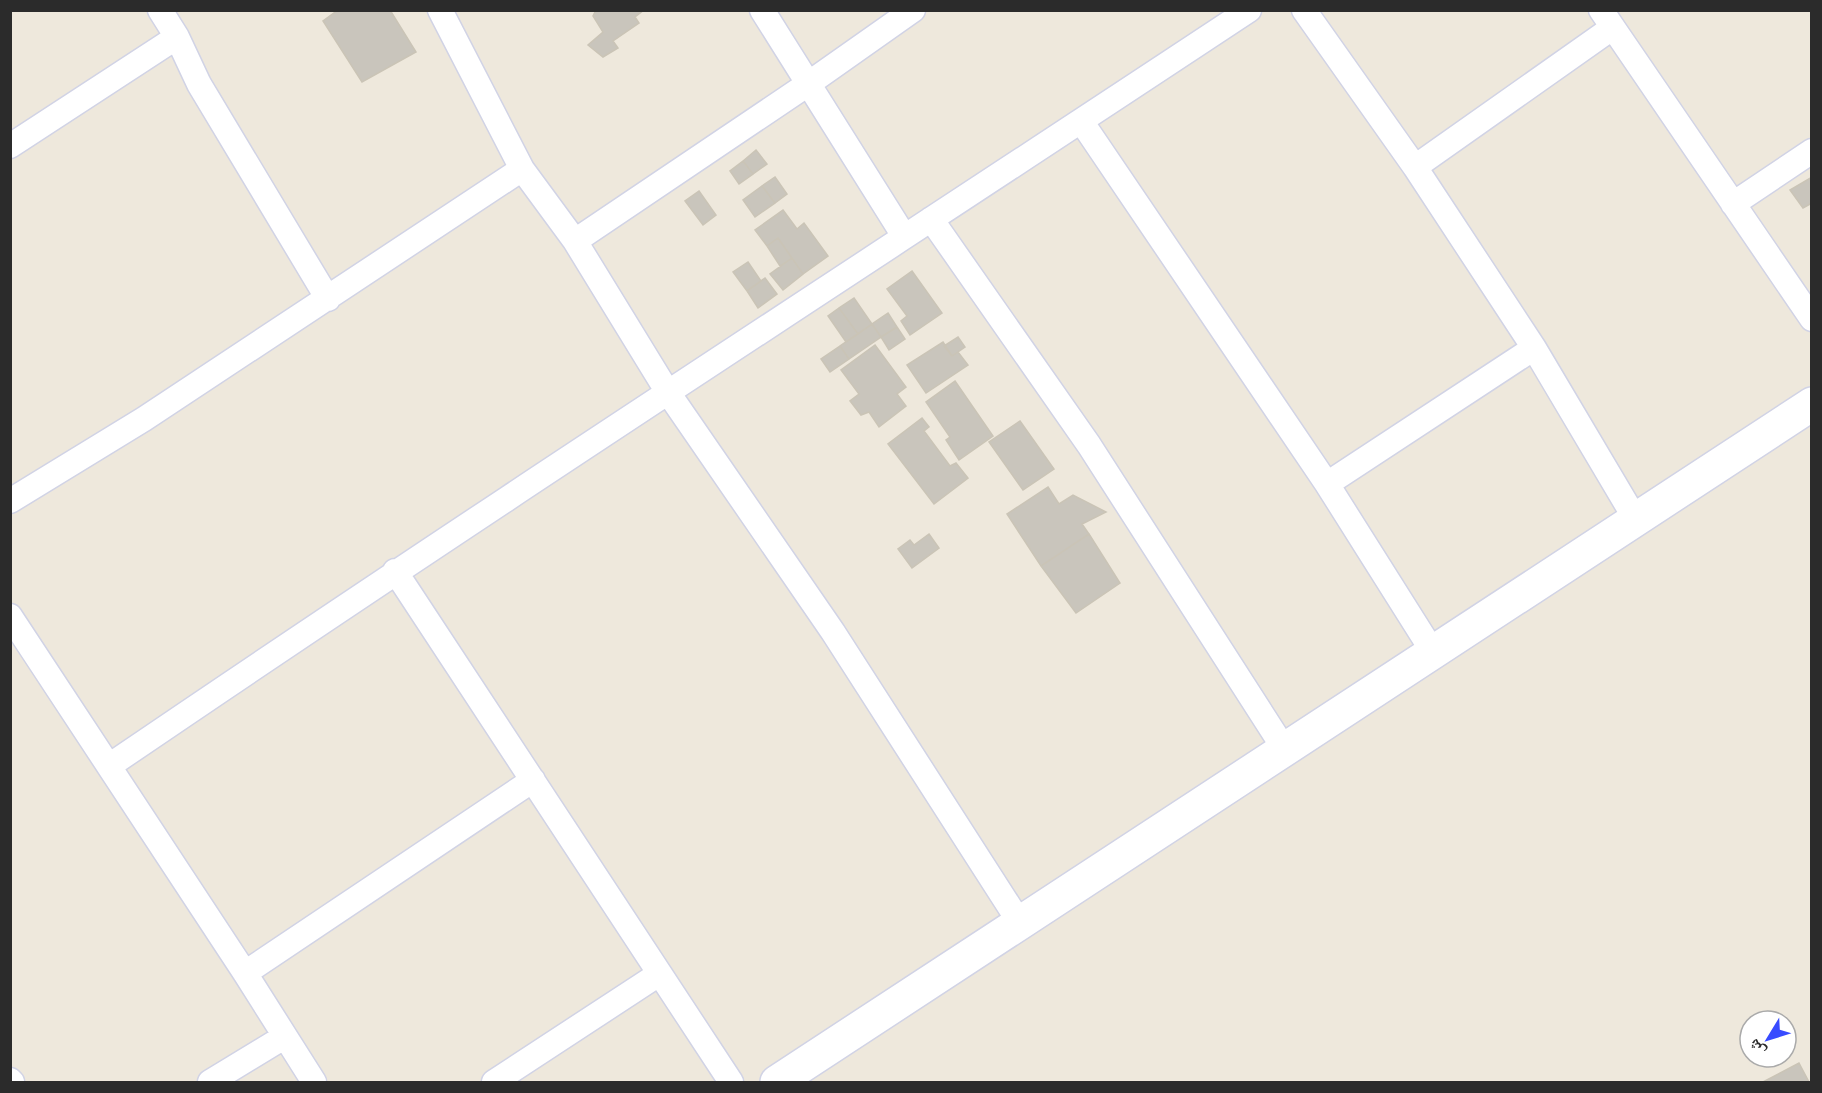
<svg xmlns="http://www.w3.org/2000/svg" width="1822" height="1093" font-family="'IBM Plex Sans','Noto Naskh Arabic',sans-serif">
	<rect width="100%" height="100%" fill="#eee8dc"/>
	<!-- building -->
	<path fill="#c9c5bc" stroke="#cac4b6" stroke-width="1.5" d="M338 10H390L416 52 362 82 323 21Z
		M596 10H644L635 17 639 23 613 41 618 48 603 57 588 45 603 32 593 16Z
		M756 150 767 164 753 174 743 161Z
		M743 161 753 174 739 184 730 171Z
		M775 177 787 194 775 203 762 186Z
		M1812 177V203L1803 208 1790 190Z
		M762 186 775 203 755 217 743 200Z
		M699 191 716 215 703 225 685 201Z
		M783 210 797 229 804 223 828 256 803 274 778 238 767 246 755 230Z
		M778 238 792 258 780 266 767 246Z
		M792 258 803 274 783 290 770 274Z
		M748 262 761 281 747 291 733 272Z
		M912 271 942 313 910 335 901 321 907 316 887 289Z
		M765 278 777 294 758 308 747 291Z
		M854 298 872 324 858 334 839 308Z
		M839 308 858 334 846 342 828 316Z
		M888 313 897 327 881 337 872 324Z
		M872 324 881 337 849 359 840 346Z
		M897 327 905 339 889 350 881 337Z
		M958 337 965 347 952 356 944 346Z
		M943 342 952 356 958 352 968 365 926 393 907 365Z
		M875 345 906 387 897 394 906 406 879 427 869 412 861 415 850 401 859 394 841 370Z
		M840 346 849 359 830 372 821 359Z
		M955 381 993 436 959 460 946 440 950 437 926 402Z
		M922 418 929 427 924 431 950 466 956 463 968 478 934 504 888 444Z
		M1020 421 1054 469 1023 490 989 442Z
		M1048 487 1059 504 1073 495 1106 512 1082 524 1089 534 1041 566 1007 514Z
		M929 534 939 548 912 568 898 549 910 540 914 545Z
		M1089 534 1120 583 1076 613 1041 566Z
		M1799 1063 1809 1082H1763Z"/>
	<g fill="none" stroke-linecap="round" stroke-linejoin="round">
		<defs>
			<path id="street" d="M160 10 177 37 199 84 328 299
				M440 10 522 169 575 241 667 391 833 632 1020 923
				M762 10 904 236
				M1304 10 1415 167 1534 348 1636 520
				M1601 10 1812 319
				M1081 121 1327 484 1433 652
				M10 146 177 37
				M1415 167 1612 28
				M1733 204 1812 151
				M931 219 1089 445 1285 750
				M575 241 808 84 913 10
				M1327 484 1534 348
				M10 501 144 419 522 169
				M395 571 731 1082
				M10 616 245 973 314 1082
				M109 766C486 509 868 262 1249 10
				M245 973 533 780
				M10 1080 12 1082
				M210 1082 284 1037
				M494 1082 659 974"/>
			<path id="secondary" d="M777 1082 1812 404"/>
		</defs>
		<!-- street casing -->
		<use href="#street" stroke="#d1d3e5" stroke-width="27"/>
		<!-- secondary casing -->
		<use href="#secondary" stroke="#d1d3e5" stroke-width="36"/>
		<!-- street -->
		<use href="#street" stroke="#fff" stroke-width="24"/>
		<!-- secondary -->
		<use href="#secondary" stroke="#fff" stroke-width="33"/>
	</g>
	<!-- border -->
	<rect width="1822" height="1093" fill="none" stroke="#2b2b2b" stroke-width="24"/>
	<!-- north arrow -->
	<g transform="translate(1768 1039) rotate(232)"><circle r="28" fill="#ffffff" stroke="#aaaaaa" stroke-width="1.5"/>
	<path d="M0-4.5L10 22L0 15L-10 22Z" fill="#384bff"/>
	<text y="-9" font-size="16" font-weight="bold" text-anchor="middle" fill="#2b2b2b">ش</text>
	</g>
</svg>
